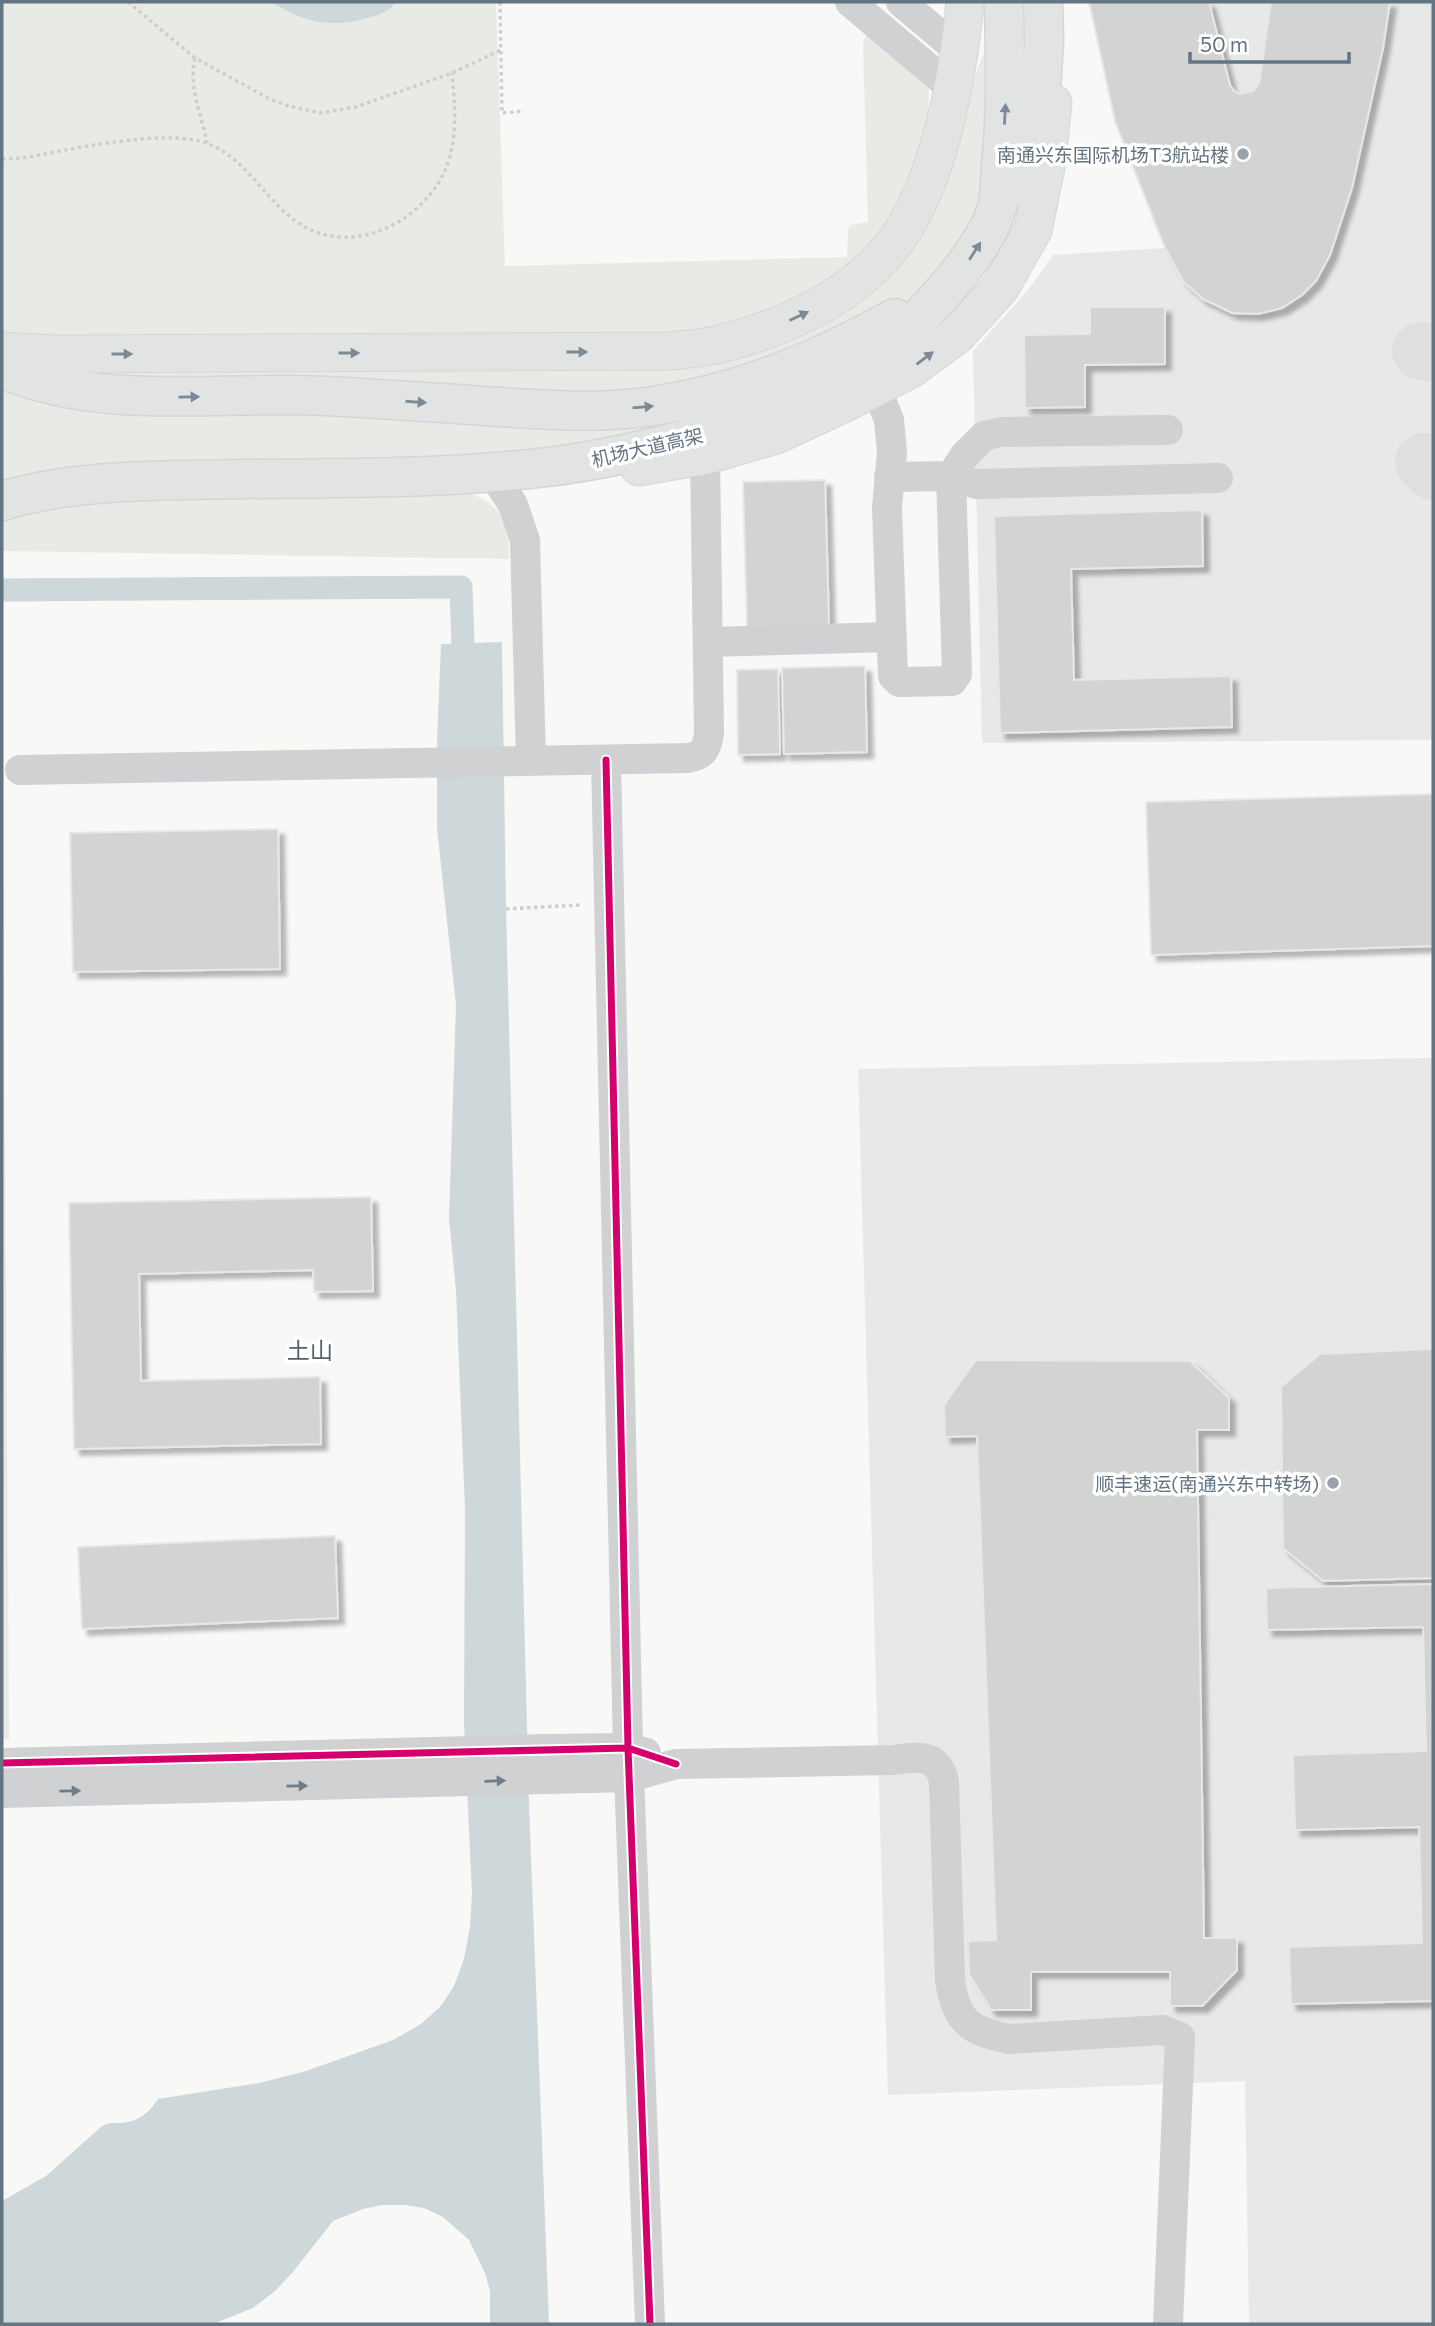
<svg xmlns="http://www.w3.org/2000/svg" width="1435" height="2326" font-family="Commissioner,'Noto Sans SC',sans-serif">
	<defs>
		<filter id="shadow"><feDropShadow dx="6" dy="6" stdDeviation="2" flood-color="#0004"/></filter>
	</defs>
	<rect width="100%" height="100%" fill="#f8f8f7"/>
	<!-- built -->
	<path fill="#e7e8e8" d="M1089 2H1433V740L982 743 973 351 1029 289 1053 255 1164 248 1115 121Z
		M1433 1058V2324H1249L1245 2081 888 2095 858 1069Z"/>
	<!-- green -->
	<path fill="#e8ebe5" d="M2 2H496L505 266 847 257 848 230 850 225 868 222 863 46 864 39 868 34 924 78 929 90 928 123 917 164 902 198 884 228 857 259 797 303 669 342 2 344Z
		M987 47 1019 48 974 248 856 357 679 424 469 493C504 506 509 524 509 559L2 551V372L453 360 824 319 960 109Z
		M2 634 9 1739H2Z"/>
	<!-- water -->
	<path fill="#ced7d9" d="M271 2H396C390 11 379 15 368 18 330 29 304 22 271 2Z
		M502 642 506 909 529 1805 549 2324H490V2291L485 2273 469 2240 443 2217 424 2208 404 2205H382L363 2209 333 2221 293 2272 275 2291 253 2308 213 2324H2V2201L46 2176 102 2126C109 2122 112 2123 119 2123 137 2123 149 2113 158 2099L259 2083 306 2071 393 2040 421 2024 441 2006 454 1986 464 1959 470 1927 472 1894 464 1722 465 1509 456 1290 449 1218 456 1005 437 828V742L441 644Z"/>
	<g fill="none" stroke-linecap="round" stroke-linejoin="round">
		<!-- canal -->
		<path stroke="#ced7d9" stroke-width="23" d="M2 590 461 587 464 674"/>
		<!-- taxiway -->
		<path stroke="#dee0df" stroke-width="58" d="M1421 351 1433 353
			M1424 462 1433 471"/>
	</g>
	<!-- building -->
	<path fill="#d2d3d3" stroke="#e7e7e6" stroke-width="2" filter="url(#shadow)" d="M1089 2H1209L1230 85 1234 91 1240 94 1253 91 1259 84 1271 2H1390L1383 48 1352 188 1330 255 1316 281 1302 295 1282 308 1258 314 1232 313 1203 299 1183 281 1165 248 1115 121Z
		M1090 307H1165V364L1085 365V407L1025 408 1024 335 1090 334Z
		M825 480 829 625 747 627 743 482Z
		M1202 510 1203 566 1071 569 1074 680 1231 676 1232 727 1000 733 994 516Z
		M865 666 867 752 784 754 782 668Z
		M778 669 780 754 738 755 737 670Z
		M1433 794V946L1151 955 1146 802Z
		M278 829 280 969 73 972 70 833Z
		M371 1197 373 1291 314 1292 313 1270 139 1274 141 1381 320 1377 321 1444 74 1449 69 1203Z
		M1433 1349V1578L1323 1581 1283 1548 1281 1387 1320 1354Z
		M976 1360 1190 1361 1229 1398V1430H1197L1204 1938H1237V1970L1202 2006H1170V1972H1031V2010H991L969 1974 968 1941 996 1940 977 1436 945 1437 944 1405Z
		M335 1536 338 1618 82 1629 78 1547Z
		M1433 1584V2001L1291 2004 1289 1947 1422 1943 1419 1827 1295 1830 1293 1755 1426 1751 1423 1627 1267 1630 1266 1588Z"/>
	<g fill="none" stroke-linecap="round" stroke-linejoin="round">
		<defs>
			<path id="major" d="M2 351 54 354 671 351C688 349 707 348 724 343 786 327 852 297 892 246 939 186 958 76 965 2
				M639 467 708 455 776 435 849 401 911 369 957 335 1000 288 1033 230 1046 167 1053 103"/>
			<path id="highway" d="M1007 189 1030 146 1041 90 1044 41 1043 2
				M2 369C106 412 217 390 326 396 384 399 442 403 500 407 551 410 602 414 653 406 741 393 817 361 895 318
				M2 501C80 478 160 481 241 479 343 478 446 479 548 467 606 460 663 446 719 430 799 406 869 373 926 311 951 284 990 240 998 204 1000 191 1000 178 1001 165 1007 110 1005 56 1004 2"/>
		</defs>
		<!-- major casing -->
		<use href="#major" stroke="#d5d6d6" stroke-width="39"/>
		<!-- highway casing -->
		<use href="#highway" stroke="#d4d5d5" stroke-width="41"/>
		<!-- path -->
		<path stroke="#cecece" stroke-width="3.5" stroke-dasharray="3.5 3.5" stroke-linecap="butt" d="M128 2 195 58 270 99 285 105 320 113 356 107 452 73 501 50
			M500 2 502 113 524 111
			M195 58C188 89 202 114 207 143
			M2 159 22 158C69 150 163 128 206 143 248 157 268 208 307 228 359 255 425 219 446 168 458 138 455 104 452 73
			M506 909 580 905"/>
		<!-- minor -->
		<path stroke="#cfd1d2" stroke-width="30" d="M850 2 952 88
			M901 2 958 50
			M876 387 889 420 892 452 887 508 893 676 899 682 952 681 957 674 951 476 965 455 984 436 1001 432 1168 430
			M889 477 951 476 976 484 1218 478
			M501 486 513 505 525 540 531 761
			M708 642 892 637
			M606 760 628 1748 650 2324
			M20 770 688 758C704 755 707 748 709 733L705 455
			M2 1763 545 1749 628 1748 646 1753
			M2 1793 630 1777 676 1764 893 1760C917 1757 938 1752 944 1782L950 1980C956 2022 970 2031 1009 2039L1163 2030 1180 2037 1168 2324"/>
		<!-- major -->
		<use href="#major" stroke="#e2e3e3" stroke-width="37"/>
		<!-- highway -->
		<use href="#highway" stroke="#e2e3e3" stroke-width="38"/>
		<defs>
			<path id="cycleway" d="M606 760 628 1748 650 2324
				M2 1763 628 1748 676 1764"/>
		</defs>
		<!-- cycleway casing -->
		<use href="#cycleway" stroke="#fff" stroke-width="11"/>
		<!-- cycleway -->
		<use href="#cycleway" stroke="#d6006c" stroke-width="7"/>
	</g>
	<!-- one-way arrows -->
	<defs><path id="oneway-solid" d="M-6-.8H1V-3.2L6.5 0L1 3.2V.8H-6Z" transform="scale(1.75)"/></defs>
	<g fill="#7c8a95">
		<use href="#oneway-solid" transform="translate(1005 114) rotate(-87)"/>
		<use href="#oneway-solid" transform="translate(975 251) rotate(-57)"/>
		<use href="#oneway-solid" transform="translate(799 316) rotate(-25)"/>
		<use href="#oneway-solid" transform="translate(577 352)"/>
		<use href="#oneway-solid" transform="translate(349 353)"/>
		<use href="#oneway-solid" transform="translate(122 354)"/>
		<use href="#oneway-solid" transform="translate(925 358) rotate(-37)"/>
		<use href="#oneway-solid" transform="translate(189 397) rotate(-1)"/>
		<use href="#oneway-solid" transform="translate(416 402) rotate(4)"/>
		<use href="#oneway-solid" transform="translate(643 407) rotate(-5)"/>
	</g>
	<g fill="#6e7d8a">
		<use href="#oneway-solid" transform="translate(495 1781) rotate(-2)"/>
		<use href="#oneway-solid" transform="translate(297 1786) rotate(-1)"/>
		<use href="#oneway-solid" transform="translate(70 1791) rotate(-1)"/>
	</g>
	<!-- markers -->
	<g fill="#97a2ab" stroke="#fff" stroke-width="2.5">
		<circle cx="1243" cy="154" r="7"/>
		<circle cx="1333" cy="1483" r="7"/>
	</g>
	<g text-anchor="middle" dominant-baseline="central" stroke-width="7" stroke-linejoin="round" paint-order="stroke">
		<!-- poi labels -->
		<g font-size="19" fill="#637482" stroke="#fff" text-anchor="end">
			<text x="1229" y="154">南通兴东国际机场T3航站楼</text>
			<text x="1319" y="1483">顺丰速运(南通兴东中转场)</text>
		</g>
		<!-- street labels -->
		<g font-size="19" fill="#637482" stroke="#fff">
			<text transform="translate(647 447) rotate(-13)">机场大道高架</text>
		</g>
		<!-- quarter labels -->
		<g font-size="23" fill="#55626d" stroke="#fff">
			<text x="310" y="1350">土山</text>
		</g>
	</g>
	<!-- border -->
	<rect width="1435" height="2326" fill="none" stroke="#637482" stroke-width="7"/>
	<!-- scale -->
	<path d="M1190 52v10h159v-10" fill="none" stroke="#637482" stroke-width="3.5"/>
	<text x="1200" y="52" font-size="21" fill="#637482" stroke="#ffffff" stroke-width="5" paint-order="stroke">50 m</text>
</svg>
